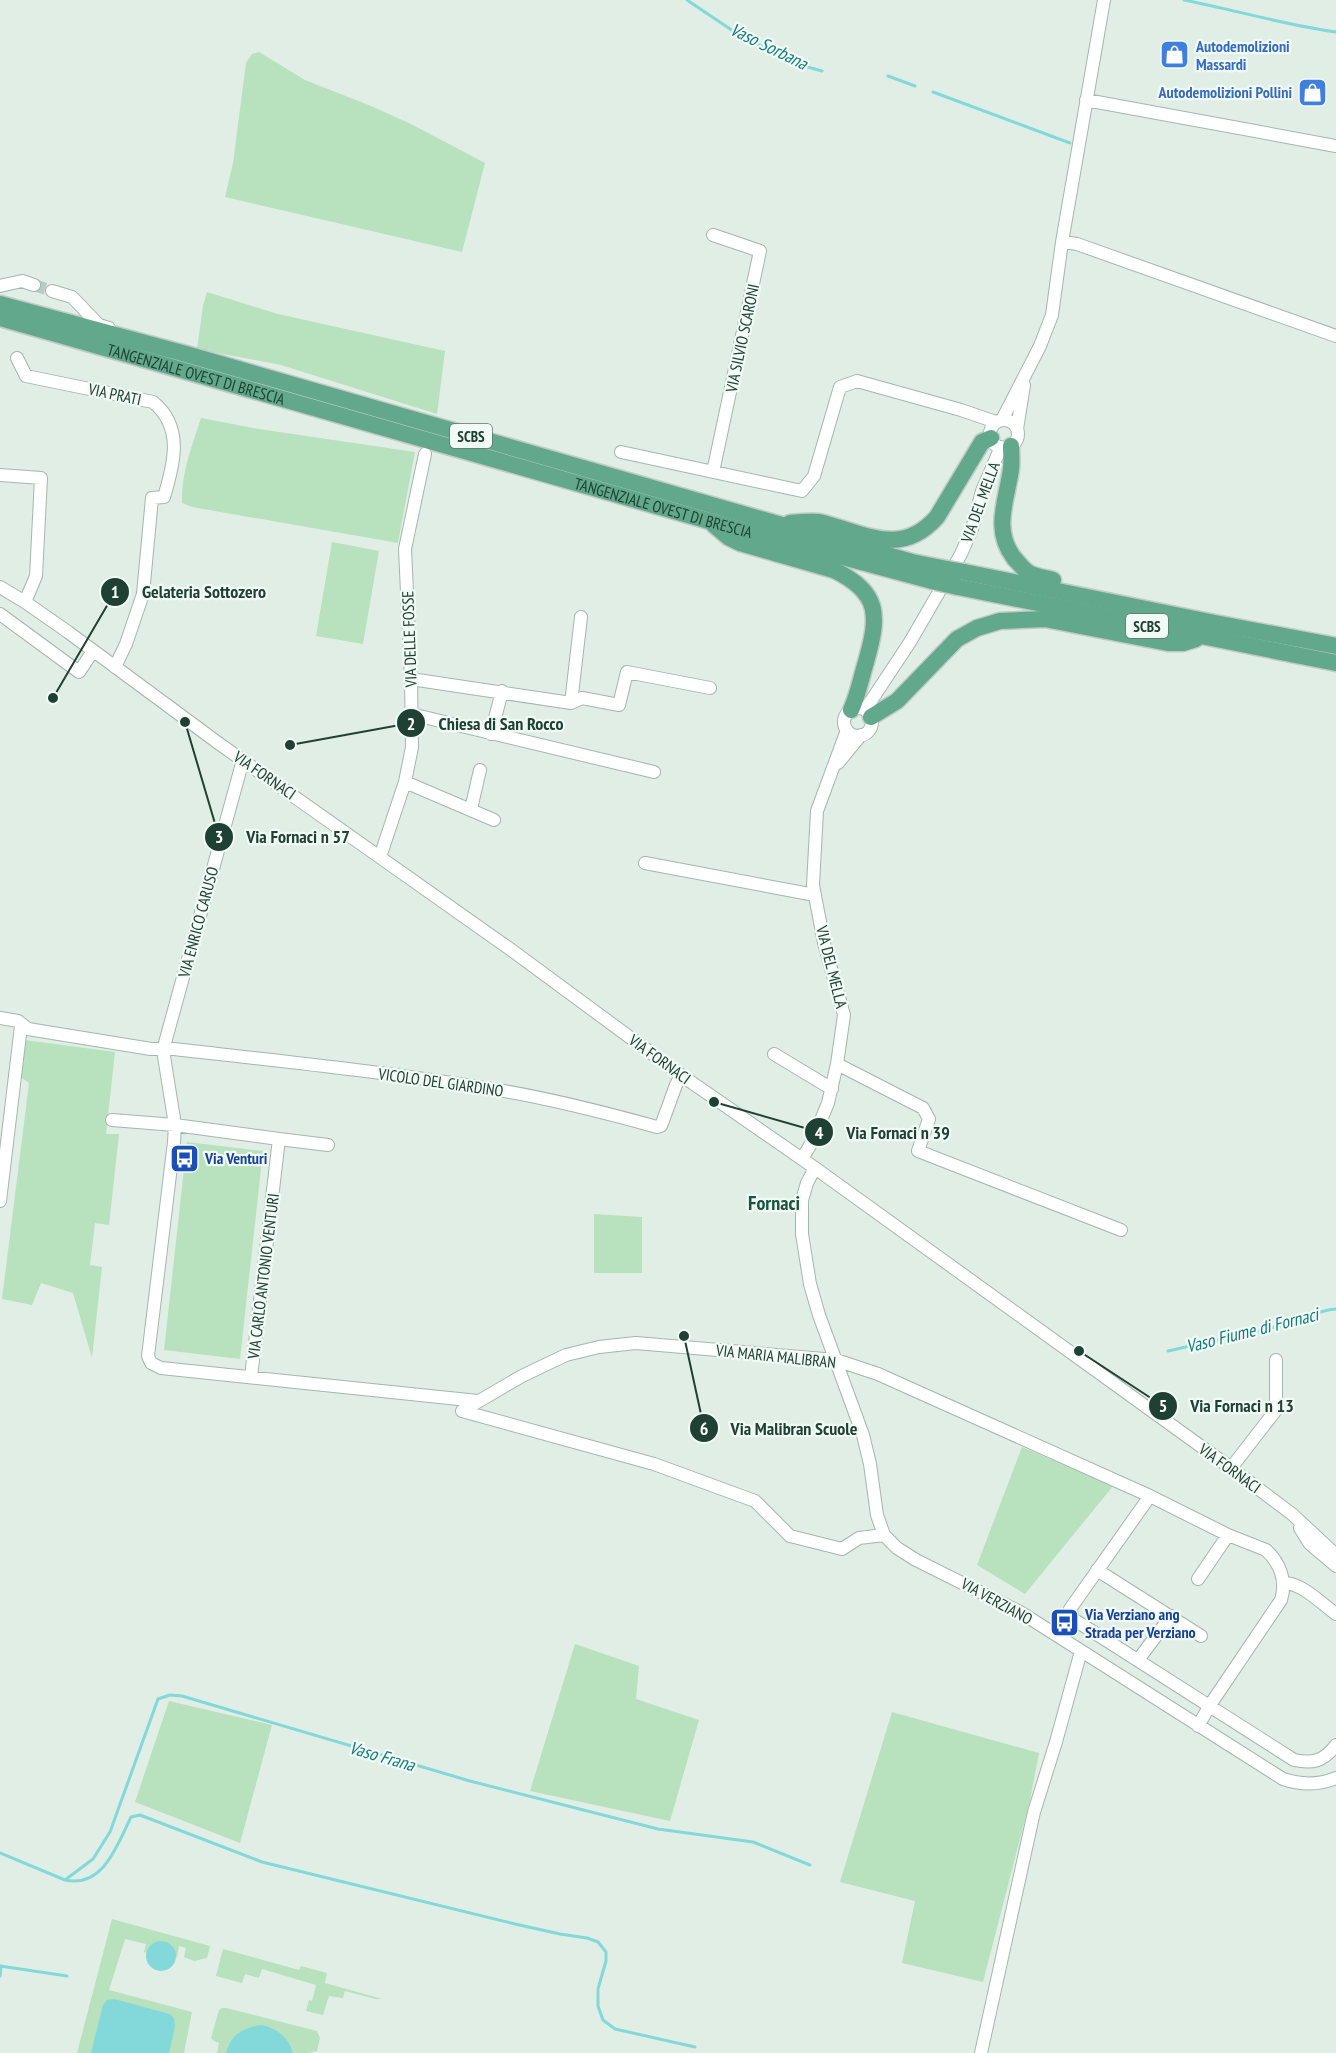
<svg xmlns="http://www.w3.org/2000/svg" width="1336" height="2053" font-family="'PT Sans Narrow',sans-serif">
	<rect width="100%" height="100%" fill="#e1eee6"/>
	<!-- green -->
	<path fill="#b8e1bd" d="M259 52 305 80 371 106 411 124 485 163 462 252 225 197 233 163 246 63 252 54Z
		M207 292 278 314 445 351 437 414 281 365 197 349 203 306Z
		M201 418 253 428 415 452 398 543 192 507 182 503C181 473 192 446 201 418Z
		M332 542 379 551 363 644 316 636Z
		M25 1040 115 1052 106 1134H119L109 1225 95 1223 90 1265 102 1267 92 1358 73 1293 41 1283 32 1305 2 1299 29 1083 19 1076Z
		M187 1142 263 1151 240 1359 164 1350Z
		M594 1214 642 1217V1273H594Z
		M1022 1447 1113 1486 1025 1594 977 1565Z
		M575 1644 639 1666 636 1699 699 1720 670 1821 530 1791Z
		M169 1701 272 1725 240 1843 135 1802Z
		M892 1712 1039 1753 1030 1800 983 1982 902 1963 915 1901 840 1882Z
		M112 1919 210 1946 207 1958 194 1961 184 1957 186 1948 179 1946 177 1958 172 1946 163 1941 149 1947 147 1953 144 1952 146 1944 125 1939 109 1990 192 2012 184 2053H77Z
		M223 1949 299 1970 301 1966 327 1973 325 1983 382 1999H376L345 1991 343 1998 329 1996 323 2015 306 2011 309 2000 312 2001 316 1985 262 1969 259 1978 245 1974 242 1983 216 1976Z
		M222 2008H226L317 2031 320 2038 317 2051 308 2053H217L219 2043 214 2041 211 2038 219 2010Z"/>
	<!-- water -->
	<path fill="#83d8d9" d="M146 1956a15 15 0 1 1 30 0a15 15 0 1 1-30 0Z
		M114 1999 170 2014 174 2018 175 2026 169 2053H91L103 2005 107 2000Z
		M262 2025C278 2029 288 2037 293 2053H226C231 2034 244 2027 262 2025Z"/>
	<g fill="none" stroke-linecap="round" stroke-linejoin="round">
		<!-- stream -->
		<path stroke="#83d8d9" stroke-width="3" d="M687 0 742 37 804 66 822 71
			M1184 0C1235 10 1285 25 1336 32
			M888 76 915 86
			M933 92 1070 143
			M1168 1351C1208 1342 1248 1334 1287 1324 1304 1319 1318 1310 1336 1309
			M0 1853 65 1880C103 1888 117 1846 131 1817L140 1815 262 1862 515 1924 560 1934 587 1938 598 1942 606 1952V1961L598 1989V2006L603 2020 615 2029 695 2047
			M65 1880 93 1859 110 1832 158 1699 170 1695 182 1696 470 1781 658 1829 753 1842 810 1865
			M0 1966 67 1976
			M0 1976 1 1966"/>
		<!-- minor-tunnel -->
		<path stroke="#bacbc2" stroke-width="12" stroke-dasharray="12 6" stroke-linecap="butt" d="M34 285 52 291"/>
		<defs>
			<path id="minor" d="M1086 100 1336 146
				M713 235 760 251 713 472
				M1062 242 1077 244 1336 336
				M0 286 22 281 34 285
				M52 291 72 297 99 325 109 328
				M17 358 26 376 153 402C184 427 174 464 164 497L152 498 143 594 126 644 115 667
				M1002 420 1040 346 1052 315 1062 242 1104 0
				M990 434a14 14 0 1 1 28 0a14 14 0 1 1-28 0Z
				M1017 429 1024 385
				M621 452 802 491 814 476 840 387 857 381 961 410 996 422
				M0 475 41 478 36 576 25 602
				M0 587 25 602 68 632 221 745 510 949 681 1075 815 1168 1231 1468 1292 1514 1336 1555
				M0 614 79 672 93 651
				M411 679 571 703 582 698 619 705 627 672 710 688
				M571 703 581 617
				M844 722a14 14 0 1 1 28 0a14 14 0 1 1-28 0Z
				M865 710 910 642 961 554 972 529 982 491 1001 447
				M411 714 654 772
				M491 734 502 691
				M243 760 163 1050 175 1125 174 1142 148 1356 151 1363 161 1368 478 1401
				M838 763 861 735
				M405 782 494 820
				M471 809 480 770
				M380 857 405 782 412 747 411 679 405 549 425 454
				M645 863 815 895
				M0 1018 18 1021 28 1029 151 1049H174C280 1061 386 1072 492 1089 548 1098 603 1112 657 1127L661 1126 676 1085 681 1075
				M774 1054 832 1089
				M837 1064 923 1108 929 1119 918 1151 1121 1230
				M112 1120 175 1125 279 1139 251 1377
				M279 1139 328 1145
				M802 1159 812 1142 828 1103 837 1064 844 1015 824 943 813 885 817 811 847 730
				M815 1168 807 1183 802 1200V1234L810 1284 819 1315 863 1435 870 1464 877 1515 884 1535 897 1548 916 1560 1020 1612 1283 1779C1301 1785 1319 1785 1336 1778
				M0 1201 21 1026
				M462 1411 522 1376 566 1355 599 1347 636 1343 836 1360 878 1374 1150 1496 1228 1535 1266 1550C1280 1563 1287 1581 1281 1600L1210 1705 1198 1726
				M462 1411 654 1464 755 1501 790 1536 842 1549 859 1538 884 1535
				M1231 1468 1276 1410V1360
				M1150 1496 1070 1609 1073 1619 1294 1760C1313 1764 1324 1761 1336 1745
				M1300 1528 1310 1544 1336 1566
				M1097 1570 1201 1636
				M1198 1579 1228 1535
				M1284 1583C1302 1583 1322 1604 1336 1614
				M1138 1660 1171 1616
				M981 2053 1034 1812 1056 1742 1081 1651"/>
			<g id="major">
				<path d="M0 304 186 354 778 524 912 562 942 568"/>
				<path id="s1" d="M0 318 709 521 936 582"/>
				<path d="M1011 446C1011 453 1012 462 1011 469 1007 500 992 529 1014 558 1019 563 1024 571 1031 574 1037 577 1046 578 1053 580"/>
				<path d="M790 523C800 522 810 521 819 522 863 532 900 559 937 517L982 442 991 438"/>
				<path d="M714 525 728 537 740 543 834 570C881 593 879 616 866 662 861 678 858 695 851 710"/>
				<path d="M964 572 1215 623 1336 646"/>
				<path d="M958 587 1336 663"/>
				<path d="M871 717 897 701 957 639 977 628 1000 621 1045 619 1168 643H1183L1196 639"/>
			</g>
		</defs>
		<!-- minor casing -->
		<use href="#minor" stroke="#a3b7ad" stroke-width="14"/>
		<!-- major casing -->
		<use href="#major" stroke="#c0cac6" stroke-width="19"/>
		<!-- minor -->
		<use href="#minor" stroke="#fff" stroke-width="12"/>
		<!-- major -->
		<use href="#major" stroke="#61a88c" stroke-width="16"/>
		<defs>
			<path id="major-bridge" d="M942 568 964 572
				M936 582 958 587"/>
		</defs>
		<!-- major-bridge casing -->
		<use href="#major-bridge" stroke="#c0cac6" stroke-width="19" stroke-linecap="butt"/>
		<!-- major-bridge -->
		<use href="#major-bridge" stroke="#61a88c" stroke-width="16"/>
	</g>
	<!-- icons -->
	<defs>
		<symbol id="shop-square" viewBox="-11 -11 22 22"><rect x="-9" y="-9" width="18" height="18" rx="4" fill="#3f7fe0" stroke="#f2faf5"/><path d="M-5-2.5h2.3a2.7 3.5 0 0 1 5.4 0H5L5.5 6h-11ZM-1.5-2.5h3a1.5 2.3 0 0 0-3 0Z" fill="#fff"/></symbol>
		<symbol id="bus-square" viewBox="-11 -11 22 22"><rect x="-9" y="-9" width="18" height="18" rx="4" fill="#1a4fb4" stroke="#f2faf5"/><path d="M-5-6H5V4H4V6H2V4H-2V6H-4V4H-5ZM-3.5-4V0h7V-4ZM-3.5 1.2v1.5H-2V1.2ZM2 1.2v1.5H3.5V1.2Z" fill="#fff"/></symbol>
	</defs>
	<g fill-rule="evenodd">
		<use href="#shop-square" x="1158" y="38" width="33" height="33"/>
		<use href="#shop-square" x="1296" y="76" width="33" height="33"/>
		<use href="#bus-square" x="168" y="1142" width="33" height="33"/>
		<use href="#bus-square" x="1048" y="1606" width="33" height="33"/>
	</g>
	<g text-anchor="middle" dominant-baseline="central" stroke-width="4.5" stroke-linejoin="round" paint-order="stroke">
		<!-- shield labels -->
		<g fill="#f2faf5" stroke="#5e786d" stroke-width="1.5">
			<rect x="450" y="424" width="42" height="24" rx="4.5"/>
			<rect x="1126" y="614" width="42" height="24" rx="4.5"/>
		</g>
		<g font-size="15" font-weight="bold" fill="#1f4133">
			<text x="471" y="436">SCBS</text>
			<text x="1147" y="626">SCBS</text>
		</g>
		<!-- shop labels -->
		<g font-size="16" font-weight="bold" fill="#366cbe" stroke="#f2faf5" text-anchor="start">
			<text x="1196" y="46">Autodemolizioni<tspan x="1196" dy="18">Massardi</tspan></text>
			<text x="1292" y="92" text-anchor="end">Autodemolizioni Pollini</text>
		</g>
		<!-- street labels -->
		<g font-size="16" fill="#1f4133" stroke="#f2faf5">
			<text transform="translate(742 338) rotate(-78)">VIA SILVIO SCARONI</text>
			<text stroke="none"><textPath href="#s1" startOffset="204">TANGENZIALE OVEST DI BRESCIA</textPath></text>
			<text transform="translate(115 394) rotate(12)">VIA PRATI</text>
			<text transform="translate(980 502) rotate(-70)">VIA DEL MELLA</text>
			<text stroke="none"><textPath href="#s1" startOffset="690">TANGENZIALE OVEST DI BRESCIA</textPath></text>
			<text transform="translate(409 639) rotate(-92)">VIA DELLE FOSSE</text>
			<text transform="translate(265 775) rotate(35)">VIA FORNACI</text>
			<text transform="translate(198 922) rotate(-75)">VIA ENRICO CARUSO</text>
			<text transform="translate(832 967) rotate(76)">VIA DEL MELLA</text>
			<text transform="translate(660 1059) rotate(36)">VIA FORNACI</text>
			<text transform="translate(441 1082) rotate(8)">VICOLO DEL GIARDINO</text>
			<text transform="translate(263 1276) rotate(-83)">VIA CARLO ANTONIO VENTURI</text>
			<text transform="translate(776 1356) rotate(6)">VIA MARIA MALIBRAN</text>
			<text transform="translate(1230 1468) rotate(36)">VIA FORNACI</text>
			<text transform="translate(997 1601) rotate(29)">VIA VERZIANO</text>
		</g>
		<!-- transit labels -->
		<g font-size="16" font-weight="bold" fill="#164399" stroke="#f2faf5" text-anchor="start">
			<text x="205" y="1158">Via Venturi</text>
			<text x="1085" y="1614">Via Verziano ang<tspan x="1085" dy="18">Strada per Verziano</tspan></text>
		</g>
		<!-- water labels -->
		<g font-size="18" font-style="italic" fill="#127a7e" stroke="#f2faf5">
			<text transform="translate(769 46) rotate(26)">Vaso Sorbana</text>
			<text transform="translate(1252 1330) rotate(-14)">Vaso Fiume di Fornaci</text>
			<text transform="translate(382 1756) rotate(16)">Vaso Frana</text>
		</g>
		<!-- quarter labels -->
		<g font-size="20" font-weight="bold" fill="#19553e" stroke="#f2faf5">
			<text x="774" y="1203">Fornaci</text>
		</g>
	</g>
	<!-- callouts -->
	<path fill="none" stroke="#1f4133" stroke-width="2" d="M53 698L115 592M290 745L411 723M185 722L219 837M714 1102L819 1132M1079 1351L1163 1406M684 1336L704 1428"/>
	<g fill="#1f4133" stroke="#f2faf5" stroke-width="2">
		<circle cx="53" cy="698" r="6"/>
		<circle cx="290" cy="745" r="6"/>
		<circle cx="185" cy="722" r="6"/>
		<circle cx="714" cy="1102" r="6"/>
		<circle cx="1079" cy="1351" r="6"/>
		<circle cx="684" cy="1336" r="6"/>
		<circle cx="115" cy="592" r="15"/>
		<circle cx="411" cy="723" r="15"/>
		<circle cx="219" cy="837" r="15"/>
		<circle cx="819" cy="1132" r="15"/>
		<circle cx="1163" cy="1406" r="15"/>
		<circle cx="704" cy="1428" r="15"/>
	</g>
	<g font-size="18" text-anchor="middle" font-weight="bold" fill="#fff">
		<text x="115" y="598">1</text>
		<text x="411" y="730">2</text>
		<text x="219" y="843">3</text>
		<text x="819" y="1139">4</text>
		<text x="1163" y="1412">5</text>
		<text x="704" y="1435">6</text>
	</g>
	<g font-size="18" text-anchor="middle" font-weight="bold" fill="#1f4133" stroke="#f2faf5" stroke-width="4.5" stroke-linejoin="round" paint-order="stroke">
		<text x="204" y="598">Gelateria Sottozero</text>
		<text x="501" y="730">Chiesa di San Rocco</text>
		<text x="298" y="843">Via Fornaci n 57</text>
		<text x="898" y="1139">Via Fornaci n 39</text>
		<text x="1242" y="1412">Via Fornaci n 13</text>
		<text x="794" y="1435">Via Malibran Scuole</text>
	</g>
</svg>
